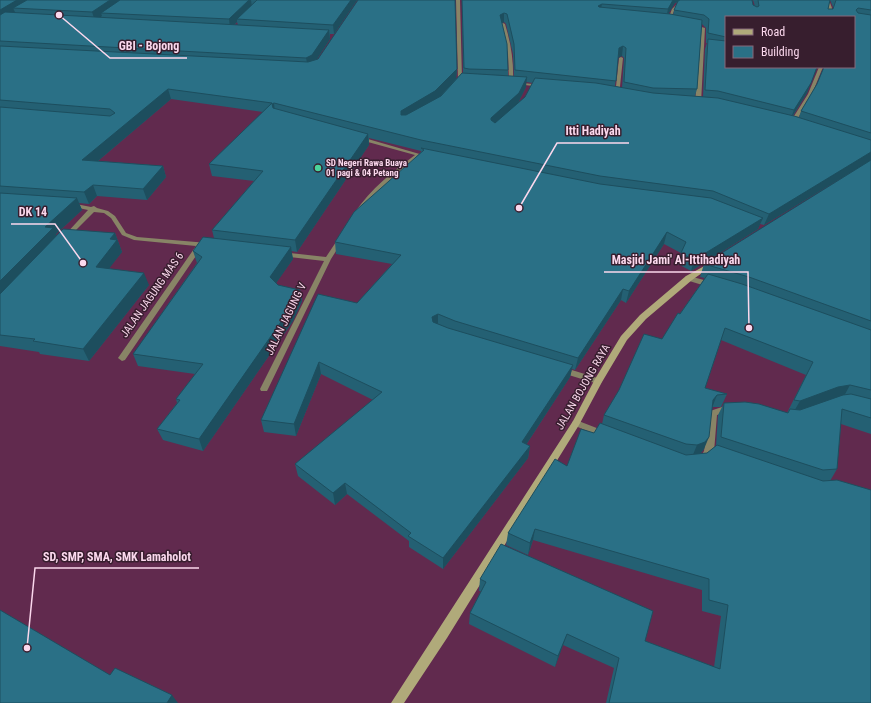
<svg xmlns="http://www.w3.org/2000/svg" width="871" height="703" font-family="'Roboto Condensed',sans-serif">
	<rect width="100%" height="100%" fill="#612a4e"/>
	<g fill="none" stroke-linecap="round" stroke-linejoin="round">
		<!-- street -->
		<path fill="#888466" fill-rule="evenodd" d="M456 0H460L462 79 468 80V81L466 82 458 80Z
			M681 0H686L675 9 669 22H667L672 9Z
			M825 0H829L832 8 830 17H826L828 8Z
			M503 23 505 24C511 43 514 63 513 83L511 84 509 83 508 54 501 24Z
			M691 24 705 28 701 103 698 105 695 103 701 29 690 26Z
			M621 57 623 58 619 96 617 97 615 96 619 58Z
			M819 67H823L812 94 794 125H790L789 124 808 94Z
			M514 82 542 85 544 86 542 87 516 84H514Z
			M357 137H361L423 155C399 171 378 190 360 213L358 214 355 212C371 189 392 172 415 155L357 139Z
			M71 203 91 207 94 206 97 208 108 211 115 216 126 233 137 237 208 243 211 245 208 247H202L125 360 122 361 118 358 196 246 134 240 122 235 111 218 104 213 94 212 68 238H64V236L88 210 69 206 68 205Z
			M340 238 343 240 331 259 268 389 267 391H261L260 389 324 261 281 256 278 254 281 252 326 257 338 239Z
			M686 276H689L715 283 716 285 712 287H709L686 280 685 278Z
			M562 367 601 379 602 381 601 383 598 384 559 372 558 370 559 368Z
			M722 407 733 408 734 410 733 412C728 414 723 413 717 415L714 452 707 463 704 464 701 463 699 460 704 451 709 413 710 411Z
			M576 420 607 432 608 434 607 436 604 438 573 425 572 423 573 421Z"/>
		<!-- secondary -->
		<path fill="#b0aa7a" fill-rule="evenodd" d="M710 263 713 265 712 266 692 280 646 319 627 340 602 382 579 425 447 638 404 703H391L573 421 595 379 621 336 640 315 686 276Z"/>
	</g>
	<!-- wall -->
	<path fill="#246073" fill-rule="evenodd" d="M0 0H357L334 34H330V39L317 59 457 69 456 79 463 73 462 0H752L753 5 755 6 753 0H830L828 9H833V7L830 0H871V160L764 225 760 224 758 229 691 271 678 264 681 253 664 244 626 303 621 300 575 370 572 369 570 377 526 445 530 446 528 458 443 569 409 547V541L347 494 335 505 298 476 295 464 373 400 321 374 296 436 264 432 261 420 357 303 392 264 336 254 335 242 421 152V151L369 138V145L297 252 291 251 293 259 276 283 278 285 300 290 302 301 293 321 203 451 163 440 157 429 177 403 176 399 195 374 138 366 133 354 197 263 193 251 214 238 212 230 254 181 212 176 209 164 263 112 171 99 98 161 163 166 166 177 147 200 97 196 89 204 79 203 82 210 56 234V236L115 233 122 252 109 268 149 285 89 361 40 354 39 352 0 346ZM678 2 674 10 673 15 668 14 675 3ZM726 17H854V67H824L817 84 801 111 799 117 793 116 807 93 817 67H726ZM237 22 238 25H234ZM504 22 506 24 513 54 514 76H508V70L502 23ZM702 24 706 28V43H707L705 49 703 97 695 96 697 89ZM622 56 624 58 622 88 615 86 618 57ZM526 82 533 83 525 97 518 103 526 87Z
		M871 160V434L841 424 837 469 830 481 871 703H606L614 668 563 645 555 667 469 624 470 613 481 591H479L480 579 714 667 721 616 702 611V590L533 540 528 555 506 545 508 533 567 466 602 424 604 415 662 339 705 278 700 277 704 264ZM721 340 806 375 787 413 724 403 718 415 716 446 707 453 700 454 704 449 712 407H721L727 394 705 388Z"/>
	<!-- shaded-wall -->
	<path fill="#1d4e5e" d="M17 0H35L13 8 15 12 0 21V10Z
		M110 0H125L101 13 102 16 95 21 92 12Z
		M249 0H251L252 7 237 19V22L230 28 229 19Z
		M351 0H357L334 34 333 25Z
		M673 0H682L675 3 666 18 668 9Z
		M602 4 600 13 598 6Z
		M504 13V22L500 24V15Z
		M329 30 330 39 313 65 308 67 306 58Z
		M623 46 622 56 618 58 619 48Z
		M817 67 807 93 790 120 794 110Z
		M457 69 456 79 435 102 401 122V111Z
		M527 77 526 87 518 103 490 129 491 118Z
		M168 89 171 99 86 171 82 160Z
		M274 103 275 114 272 104Z
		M368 134 369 145 297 252 295 240Z
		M871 152V160L764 225 769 214Z
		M163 166 166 177 147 200 143 189Z
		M93 185 97 196 89 204 84 192Z
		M77 198 82 210 56 234 58 240 0 301V281L45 227Z
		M763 218 758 229 691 271 694 260Z
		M667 232 664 244 626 303 629 291Z
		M115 233 122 252 101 279 96 267 110 239Z
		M291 247 293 259 272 289 270 277Z
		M144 273 149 285 89 361 83 349Z
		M623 289 621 300 575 370 578 358Z
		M300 290 302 301 293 321 203 451 199 439Z
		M438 314V326L432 329V317Z
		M319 362 321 374 296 436 294 424Z
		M573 365 570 377 520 454 522 442Z
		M850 385 843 398 793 413 800 401 838 387Z
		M717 395 712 408 713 400Z
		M709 437 704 449 700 454 692 457 697 445Z
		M530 446 528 458 443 569V558Z
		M345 483 347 494 335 505 333 493Z
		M535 529 533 540 528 555 530 543Z
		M567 634 555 667 558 656Z
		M172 695 178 703H167Z"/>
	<!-- building -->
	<path fill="#2a7086" stroke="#1d4e5e" d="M0 0H17L0 10Z
		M27 0H110L92 12 13 8Z
		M120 0H249L229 19 101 13Z
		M257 0H351L333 25 237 19Z
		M358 0H455L457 69 435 91 401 111V115H406L441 96 462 73 527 77 519 93 491 118V120L495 123 525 97 535 78 596 83 653 93 718 98 794 116 871 140V152L769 214 713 191 600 176 421 140 274 103 272 104 273 108 368 134 295 240 212 230 263 171 209 164 272 103 168 89 82 160 163 166 143 189 93 185 84 192 0 186V107L110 116 115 113 110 109 0 100V46L308 62 318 59Z
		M462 0H673L668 9 602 4 598 6 599 7 670 14 702 20 697 89 653 88 624 82 626 48 623 46 619 48 616 81 515 70 514 44 507 14 504 13 500 15 507 44 508 70 469 69 464 68Z
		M680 0H752L753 5 757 7 759 6 758 0H830L828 9H833L836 0H871V10L858 8 856 10 858 13 871 15V133L801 111 817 84 824 67H854V17H726V37L708 33 709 19 704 15 674 10 678 1Z
		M5 12 329 30 312 55 306 58 0 41V15Z
		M708 39 726 41V67H817L811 83 794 110 718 91 705 90Z
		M421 148 600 184 711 198 763 218 694 260 681 253 686 242 667 232 629 291 623 289 578 358 455 321 438 314 432 317 433 322 448 328 573 365 522 442 530 446 443 558 408 536 411 533 345 483 333 493 295 464 382 392 319 362 294 424 261 420 318 294 357 303 401 255 335 242 354 212 424 150Z
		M871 160V321L749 277 704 264Z
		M0 193 77 198 45 227 53 228 0 281Z
		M63 229 115 233 110 239 117 240 96 267 144 273 83 349 33 341 35 339 0 335V294Z
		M203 237 291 247 270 277 278 285 300 290 290 309 199 439 157 429 180 400 176 399 203 364 133 354 202 257 193 251Z
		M708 274 742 284 871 330V390L850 385 838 387 800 401 794 400 813 362 725 328 705 388 727 394 717 395 713 400 709 437 705 442 697 445 686 444 604 415 619 390 644 334 662 339 678 313 680 314Z
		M851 394 871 399V418L842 409 837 469 823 470 721 437 724 403 745 402 759 404 788 413 790 409 800 410 843 395Z
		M600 423 686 455 707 453 717 445 823 481 837 480 871 490V703H609L619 658 567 634 558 656 470 613 486 582 480 579 501 544 653 611 645 641 720 669 728 605 709 600V579L535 529 530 543 508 533 555 459 567 466 581 429 594 433Z
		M0 610 110 675 115 668 172 695 167 703H0Z"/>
	<!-- markers -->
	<circle fill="#4bd49b" stroke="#371e2e" stroke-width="1.5" cx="318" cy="168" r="4"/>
	<g text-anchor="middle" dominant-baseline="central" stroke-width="3" stroke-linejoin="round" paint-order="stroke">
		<!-- far-poi labels -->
		<g font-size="9" font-weight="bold" fill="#fbd8ed" stroke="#371e2e" text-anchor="start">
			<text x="326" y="163">SD Negeri Rawa Buaya<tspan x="326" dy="10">01 pagi &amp; 04 Petang</tspan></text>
		</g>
		<!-- street labels -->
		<g font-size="11" fill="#fbd8ed" stroke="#371e2e">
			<text transform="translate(152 295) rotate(-55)">JALAN JAGUNG MAS 6</text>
			<text transform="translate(286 319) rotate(-64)">JALAN JAGUNG V</text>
			<text transform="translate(583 387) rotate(-60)">JALAN BOJONG RAYA</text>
		</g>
	</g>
	<!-- callouts -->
	<path fill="none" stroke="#fbd8ed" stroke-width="1.5" d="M59 15L110 58H187M519 208L557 143H629M83 263L55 224H11M749 328L748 272H604M27 648L35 568H199"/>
	<g fill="#fbd8ed" stroke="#371e2e" stroke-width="1.5">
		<circle cx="59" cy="15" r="4"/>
		<circle cx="519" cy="208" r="4"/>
		<circle cx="83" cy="263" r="4"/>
		<circle cx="749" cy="328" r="4"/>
		<circle cx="27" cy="648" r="4"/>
	</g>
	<g font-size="12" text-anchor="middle" font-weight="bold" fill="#fbd8ed" stroke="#371e2e" stroke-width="3" stroke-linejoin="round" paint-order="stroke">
		<text x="149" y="50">GBI - Bojong</text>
		<text x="593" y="135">Itti Hadiyah</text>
		<text x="33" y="216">DK 14</text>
		<text x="676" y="264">Masjid Jami' Al-Ittihadiyah</text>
		<text x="117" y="561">SD, SMP, SMA, SMK Lamaholot</text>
	</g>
	<!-- legend -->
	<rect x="725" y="16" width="130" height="52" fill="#371e2e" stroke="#85687a"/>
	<rect x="733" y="29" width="20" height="6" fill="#b0aa7a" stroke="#85687a"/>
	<text x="761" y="36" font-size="12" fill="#fbd8ed">Road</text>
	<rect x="733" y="46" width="20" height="12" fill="#2a7086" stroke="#85687a"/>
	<text x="761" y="56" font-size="12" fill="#fbd8ed">Building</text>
</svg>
